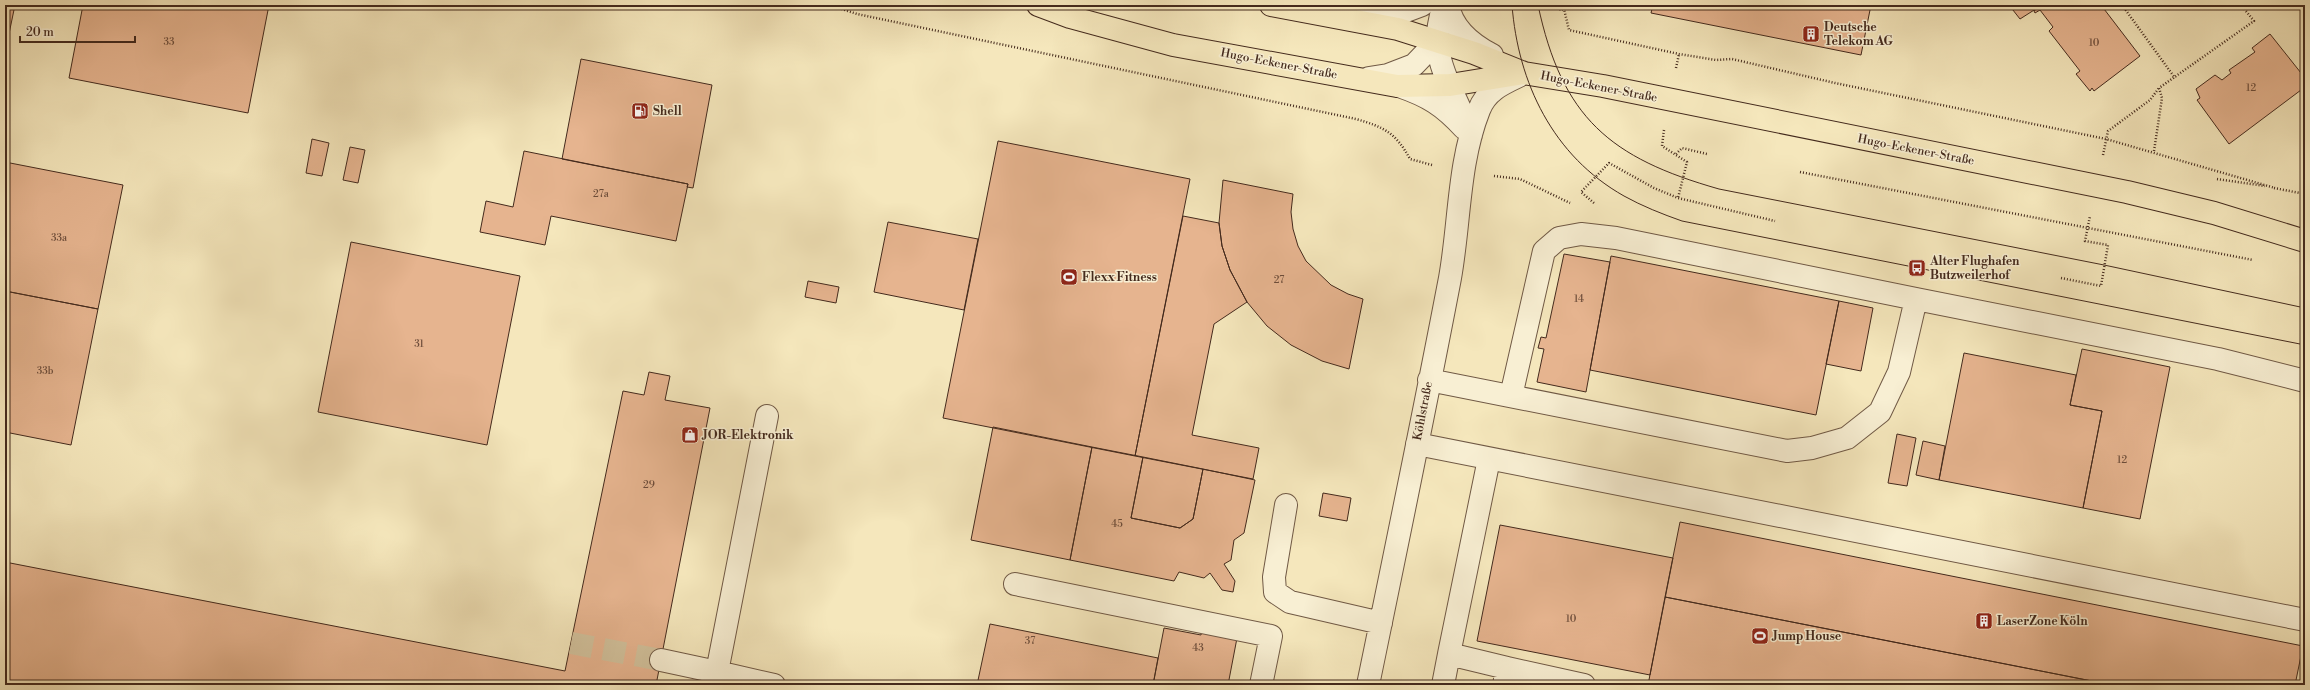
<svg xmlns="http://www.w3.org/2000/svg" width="2310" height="690" font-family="'Libre Bodoni',serif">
	<rect width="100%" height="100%" fill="#f5e7bc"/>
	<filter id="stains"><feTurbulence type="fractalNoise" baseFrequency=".005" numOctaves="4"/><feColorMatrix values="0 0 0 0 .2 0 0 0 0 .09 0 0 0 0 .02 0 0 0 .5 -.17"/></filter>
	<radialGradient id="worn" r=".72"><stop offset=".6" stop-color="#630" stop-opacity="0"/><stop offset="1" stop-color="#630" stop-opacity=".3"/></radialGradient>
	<!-- building -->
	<path fill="#e6b48f" stroke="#442a1d" d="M5 5H15L5 53Z
		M83 5H269L248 113 69 78Z
		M1653 5H1871L1861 55 1651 13Z
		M2009 5H2042L2020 19Z
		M2042 5H2101L2140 56 2094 91 2092 88 2090 91 2076 74 2080 71 2049 31 2053 27 2040 10 2035 13 2034 11Z
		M2270 34 2305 78V87L2229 144 2197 100 2200 98 2196 89 2215 75 2222 80 2231 73 2229 70 2255 52 2252 48Z
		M581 59 712 85 693 188 687 187 688 184 562 159Z
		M312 139 329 143 322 176 306 173Z
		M998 141 1190 179 1135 456 943 418Z
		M350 147 365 150 358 183 343 180Z
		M524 151 688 184 676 241 551 216 545 245 480 232 486 201 513 207Z
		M5 162 123 185 98 309 5 291Z
		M1223 180 1293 194 1291 212 1293 229 1298 246 1306 261 1331 285 1348 294 1363 299 1349 369 1322 361 1291 345 1267 326 1247 302 1230 270 1222 246 1219 223Z
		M1183 216 1219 223 1222 246 1230 270 1247 302 1214 324 1192 435 1259 448 1253 479 1135 456Z
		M888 222 978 239 964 310 874 292Z
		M351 242 520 276 487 445 318 412Z
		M1564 254 1610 262 1586 392 1537 382 1544 349 1538 348 1541 337 1546 338Z
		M1611 256 1839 301 1816 415 1590 370Z
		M808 281 839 287 836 303 805 297Z
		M5 291 98 309 71 445 5 432Z
		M1839 301 1873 308 1861 371 1826 364Z
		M2082 349 2170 367 2140 519 2083 508 2102 411 2070 405Z
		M1964 353 2076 375 2070 405 2102 411 2083 508 1939 480Z
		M649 372 670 376 665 400 710 408 656 685H5V562L565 671 623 391 644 395Z
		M993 427 1092 447 1070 560 971 540Z
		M1897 434 1916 438 1907 486 1888 483Z
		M1923 441 1945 446 1939 480 1916 475Z
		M1092 447 1143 457 1131 518 1180 528 1193 519 1203 469 1255 480 1244 533 1234 540 1231 560 1224 564 1235 581 1233 592 1222 590 1210 573 1204 578 1179 572 1174 581 1070 560Z
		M1143 457 1203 469 1193 519 1180 528 1131 518Z
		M1323 493 1351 498 1347 521 1319 516Z
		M1680 522 2303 646 2295 685H2112L1665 597Z
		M1500 525 1673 558 1650 675 1477 641Z
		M1665 597 2112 685H1648Z
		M990 624 1158 658 1153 685H977Z
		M1164 628 1201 635 1202 630 1237 638 1228 685H1153Z"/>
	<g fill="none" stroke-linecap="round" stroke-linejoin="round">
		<!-- minor-tunnel -->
		<path stroke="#d2c19c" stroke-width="22" stroke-dasharray="22 11" stroke-linecap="butt" d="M571 643 661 660"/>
		<defs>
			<path id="minor" d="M1443 5C1441 17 1437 30 1437 42 1440 75 1460 104 1471 135
				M1448 5C1452 29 1471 44 1492 55
				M1362 18 1390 17 1422 5
				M1369 78 1388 75 1414 65 1437 41
				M1399 86C1428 96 1443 105 1464 128
				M1916 299 2218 359 2305 381
				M1429 380 1787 451 1812 448 1847 438 1880 412 1899 372 1916 299 1616 238 1581 234 1559 238 1544 251 1511 396
				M767 416 717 672 774 685
				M1417 444 2305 620
				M1489 459 1449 654 1507 668 1504 685
				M1286 505 1274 577 1275 592 1290 602 1381 623
				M1015 584 1271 636 1261 685
				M661 660 717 672
				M1507 668 1584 685
				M1368 685C1396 549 1424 414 1450 278 1460 222 1458 163 1479 110 1486 91 1502 84 1519 76
				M1443 685 1449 654"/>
			<path id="major" d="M1038 5 1070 17 1173 45 1397 86 1450 85 1524 73
				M1271 5 1398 29 1474 53 1524 73 1603 86 2127 192 2214 213 2305 241"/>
		</defs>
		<!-- minor casing -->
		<use href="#minor" stroke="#705945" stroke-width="24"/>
		<!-- major casing -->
		<use href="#major" stroke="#442a1d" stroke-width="24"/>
		<!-- path -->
		<path stroke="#442a1d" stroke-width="2.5" stroke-dasharray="1 2" stroke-linecap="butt" d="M830 5 857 14 1356 119C1384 127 1396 133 1410 159L1432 165
			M895 5 943 8 956 5
			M1539 5 1563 10
			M1563 5 1569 30 1679 54 1716 60 1732 59 1835 83 2106 139 2275 188
			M2122 5 2175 78
			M1676 68 1679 54
			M1664 130 1662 146 1687 162 1678 198
			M2154 151 2162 98 2159 88 2254 21 2241 5
			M1676 154 1682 148 1707 154
			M2103 155 2108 131 2150 100 2159 88
			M1800 172 2253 260
			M1494 176 1520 179 1570 203
			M2217 179 2265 186
			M2274 188 2305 194
			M1594 203 1581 192 1609 163 1654 188 1678 198 1775 221
			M2061 278 2101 286 2108 245 2085 241 2090 216"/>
		<!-- minor -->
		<use href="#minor" stroke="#f8efd3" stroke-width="22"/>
		<!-- major -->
		<use href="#major" stroke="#f5e7bc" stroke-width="22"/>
		<!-- tram -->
		<path stroke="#442a1d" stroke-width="1" d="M1512 5C1518 83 1553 156 1624 196 1642 206 1662 214 1682 221L2305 345
			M1538 5C1562 118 1610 158 1719 189L2104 265 2305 308"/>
	</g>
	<!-- icons -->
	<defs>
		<symbol id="building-square" viewBox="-11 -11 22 22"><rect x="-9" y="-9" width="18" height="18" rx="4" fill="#8f2418" stroke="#f8efd3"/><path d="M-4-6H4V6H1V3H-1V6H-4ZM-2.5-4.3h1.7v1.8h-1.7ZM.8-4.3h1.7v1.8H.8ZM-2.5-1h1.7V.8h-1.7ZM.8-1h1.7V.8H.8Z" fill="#fff"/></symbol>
		<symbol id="fuel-square" viewBox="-11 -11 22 22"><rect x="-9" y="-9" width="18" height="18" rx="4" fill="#8f2418" stroke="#f8efd3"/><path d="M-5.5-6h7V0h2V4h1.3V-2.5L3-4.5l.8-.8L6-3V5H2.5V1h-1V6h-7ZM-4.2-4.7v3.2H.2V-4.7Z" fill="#fff"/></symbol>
		<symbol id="bus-square" viewBox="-11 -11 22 22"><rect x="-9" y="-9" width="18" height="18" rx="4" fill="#8f2418" stroke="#f8efd3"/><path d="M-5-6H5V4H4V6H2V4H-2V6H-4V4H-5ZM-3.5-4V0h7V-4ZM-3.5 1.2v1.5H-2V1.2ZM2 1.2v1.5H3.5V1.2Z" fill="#fff"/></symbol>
		<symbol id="stadium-square" viewBox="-11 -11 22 22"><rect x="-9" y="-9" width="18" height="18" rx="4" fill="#8f2418" stroke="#f8efd3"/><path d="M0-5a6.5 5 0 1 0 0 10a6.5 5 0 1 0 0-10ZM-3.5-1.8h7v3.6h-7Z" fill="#fff"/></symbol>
		<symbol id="shop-square" viewBox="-11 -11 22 22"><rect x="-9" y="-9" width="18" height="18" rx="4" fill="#8f2418" stroke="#f8efd3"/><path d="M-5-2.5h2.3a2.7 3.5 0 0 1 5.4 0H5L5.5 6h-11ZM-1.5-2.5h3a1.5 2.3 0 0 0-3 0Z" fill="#fff"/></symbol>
	</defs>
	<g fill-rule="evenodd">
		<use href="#building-square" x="1801" y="24" width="20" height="20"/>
		<use href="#fuel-square" x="630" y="101" width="20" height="20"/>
		<use href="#bus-square" x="1907" y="258" width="20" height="20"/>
		<use href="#stadium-square" x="1059" y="267" width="20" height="20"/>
		<use href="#shop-square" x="680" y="425" width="20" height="20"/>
		<use href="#building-square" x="1974" y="611" width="20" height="20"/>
		<use href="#stadium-square" x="1750" y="626" width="20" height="20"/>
	</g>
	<g text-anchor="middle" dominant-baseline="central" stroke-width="3" stroke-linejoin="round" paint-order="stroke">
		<!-- number labels -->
		<g font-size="10" fill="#6c4c3a">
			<text x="169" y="42">33</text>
			<text x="2094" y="43">10</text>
			<text x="2251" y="88">12</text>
			<text x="601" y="194">27a</text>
			<text x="59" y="238">33a</text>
			<text x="1279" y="280">27</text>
			<text x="1579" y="299">14</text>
			<text x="419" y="344">31</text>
			<text x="45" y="371">33b</text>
			<text x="2122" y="460">12</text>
			<text x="649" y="485">29</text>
			<text x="1117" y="524">45</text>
			<text x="1571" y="619">10</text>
			<text x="1030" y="641">37</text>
			<text x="1198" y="648">43</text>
		</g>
		<!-- poi labels -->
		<g font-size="12" font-weight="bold" fill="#442a1d" stroke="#f8efd3" text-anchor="start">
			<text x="1824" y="27">Deutsche<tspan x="1824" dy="14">Telekom AG</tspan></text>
			<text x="653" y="111">Shell</text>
			<text x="1930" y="261">Alter Flughafen<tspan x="1930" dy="14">Butzweilerhof</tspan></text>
			<text x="1082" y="277">Flexx Fitness</text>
			<text x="703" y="435">JOR-Elektronik</text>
			<text x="1997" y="621">LaserZone Köln</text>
			<text x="1773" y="636">Jump House</text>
		</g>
		<!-- street labels -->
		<g font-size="12" fill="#442a1d" stroke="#f8efd3">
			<text transform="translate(1279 64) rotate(11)">Hugo-Eckener-Straße</text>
			<text transform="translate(1599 87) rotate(11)">Hugo-Eckener-Straße</text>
			<text transform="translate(1916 150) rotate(11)">Hugo-Eckener-Straße</text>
			<text transform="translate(1423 411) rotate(-79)">Köhlstraße</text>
		</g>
	</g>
	<!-- margin -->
	<rect width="2310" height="690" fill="none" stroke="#f5e7bc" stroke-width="20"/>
	<rect x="6" y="6" width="2298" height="678" fill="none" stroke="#442a1d" stroke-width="2"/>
	<rect x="10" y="10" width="2290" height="670" fill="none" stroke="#442a1d"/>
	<!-- scale -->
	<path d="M20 36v6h115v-6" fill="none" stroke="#442a1d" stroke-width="2"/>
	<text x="26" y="36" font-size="12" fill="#442a1d" stroke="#f8efd3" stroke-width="3" paint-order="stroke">20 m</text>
	<rect width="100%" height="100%" filter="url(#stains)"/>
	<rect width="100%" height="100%" fill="url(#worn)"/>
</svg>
